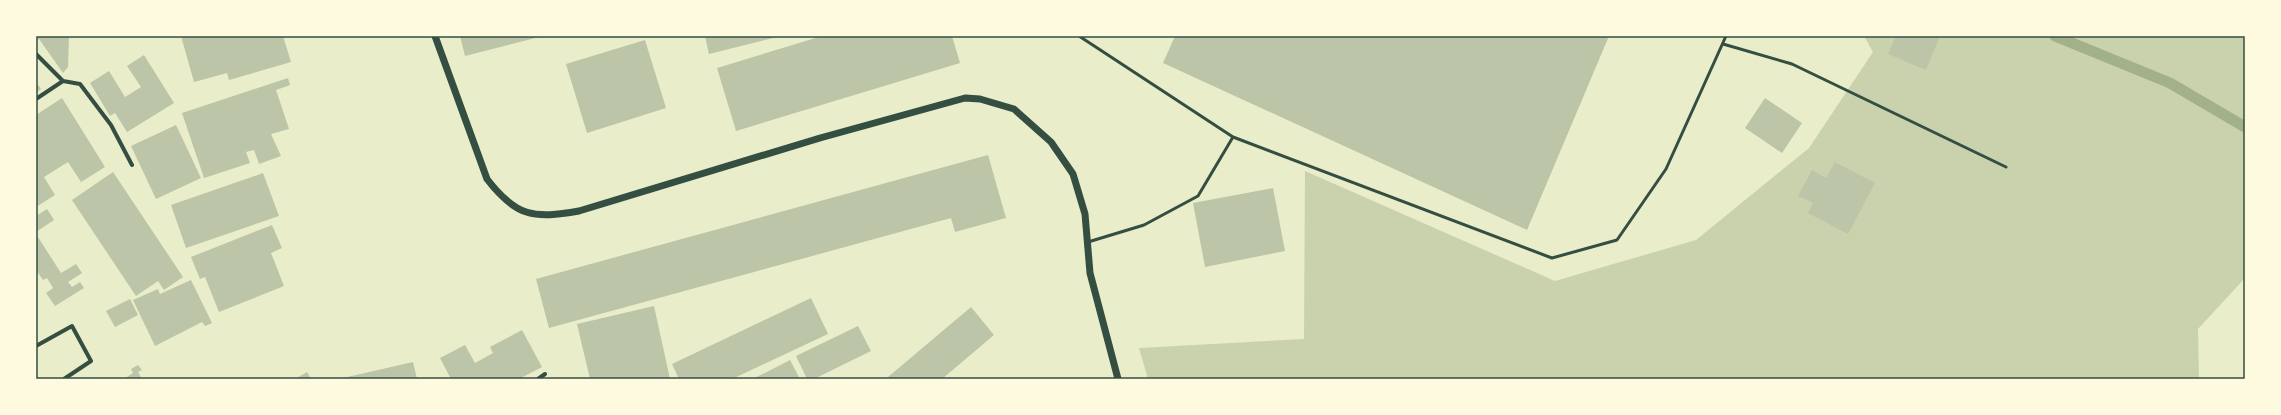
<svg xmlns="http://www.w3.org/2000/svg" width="2281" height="415" font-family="'Open Sans',sans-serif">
	<rect width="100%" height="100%" fill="#e9edc9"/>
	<!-- green -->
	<path fill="#cad2ad" d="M1864 36H2245V278L2198 329 2199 379H1148L1139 348 1304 339 1305 171 1555 281 1696 240 1809 148 1873 52Z"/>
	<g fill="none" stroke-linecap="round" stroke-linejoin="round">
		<!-- stream -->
		<path stroke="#a3b18a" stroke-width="11" d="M2055 36 2170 83 2245 127"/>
	</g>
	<!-- building -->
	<path fill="#bcc5a7" d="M36 36H69L68 67 63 73 39 39 36 41Z
		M181 36H283L291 62 229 80 227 73 194 82Z
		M460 36H539V37L465 56Z
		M705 36H777V37L709 54Z
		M822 36H952L960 63 736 131 717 68Z
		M1175 36H1609L1527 230 1163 63Z
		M1896 36H1940L1926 70 1888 54Z
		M645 40 666 108 587 133 566 64Z
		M144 55 174 103 127 132 115 113 110 116 90 83 109 71 125 97 141 87 127 66Z
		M288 78 290 85 276 90 289 129 271 134 281 156 259 164 254 150 246 152 250 163 204 178 182 113Z
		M36 82 41 89 36 93Z
		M62 98 105 167 81 182 68 162 44 177 55 195 36 207V115Z
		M1765 98 1802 123 1782 153 1745 128Z
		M176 125 201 178 156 199 131 146Z
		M988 155 1006 218 955 232 951 218 549 328 536 279Z
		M1835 162 1875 183 1848 234 1808 213 1813 203 1798 196 1812 170 1826 178Z
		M113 172 183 277 164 290 158 281 136 296 72 200Z
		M263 173 279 216 186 248 171 205Z
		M1273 188 1285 251 1205 267 1193 203Z
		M47 209 54 220 36 232V216Z
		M272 225 282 248 271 253 284 286 219 312 205 277 200 279 191 257Z
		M36 234 61 273 76 264 82 273 68 282 72 287 80 282 84 288 55 306 46 293 53 288 47 278 43 280 36 270Z
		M191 280 212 323 205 326 202 322 155 346 133 300 158 289 160 294Z
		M811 298 828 334 732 379H679L672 364Z
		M130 299 138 315 115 327 106 311Z
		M654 306 670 379H590L577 324Z
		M971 307 994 335 942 379H890L888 377Z
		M858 326 871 351 814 379H807L796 356Z
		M522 330 542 367 519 379H451L440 358 465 345 475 363 493 353 490 347Z
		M790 360 800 379H753Z
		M413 362 417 379H343V378Z
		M138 365 142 370 138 372 142 379H124L133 373 131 369Z
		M307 372 311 379H295Z"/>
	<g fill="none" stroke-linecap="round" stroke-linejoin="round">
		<!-- service -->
		<path stroke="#344e41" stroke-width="3" d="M1079 36 1233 137 1552 258 1617 240 1666 169 1726 36
			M1723 44 1792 64 2006 167
			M1088 242 1144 225 1198 196 1233 137"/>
		<!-- minor -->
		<path stroke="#344e41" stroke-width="4" d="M36 54 63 81 80 84 111 125 132 165
			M36 99 63 81
			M36 346 72 326 91 361 64 379
			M538 379 545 374"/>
		<!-- tertiary -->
		<path stroke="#344e41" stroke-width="7" d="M435 36 487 179C516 217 534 219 579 211L820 138 965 98 980 99 1014 109 1051 142 1073 174 1085 214 1090 273 1118 379"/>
	</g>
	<!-- border -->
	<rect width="2281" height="415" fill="none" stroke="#fefae0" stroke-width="74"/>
	<rect x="37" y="37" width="2207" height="341" fill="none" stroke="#344e41" stroke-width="1.5"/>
</svg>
